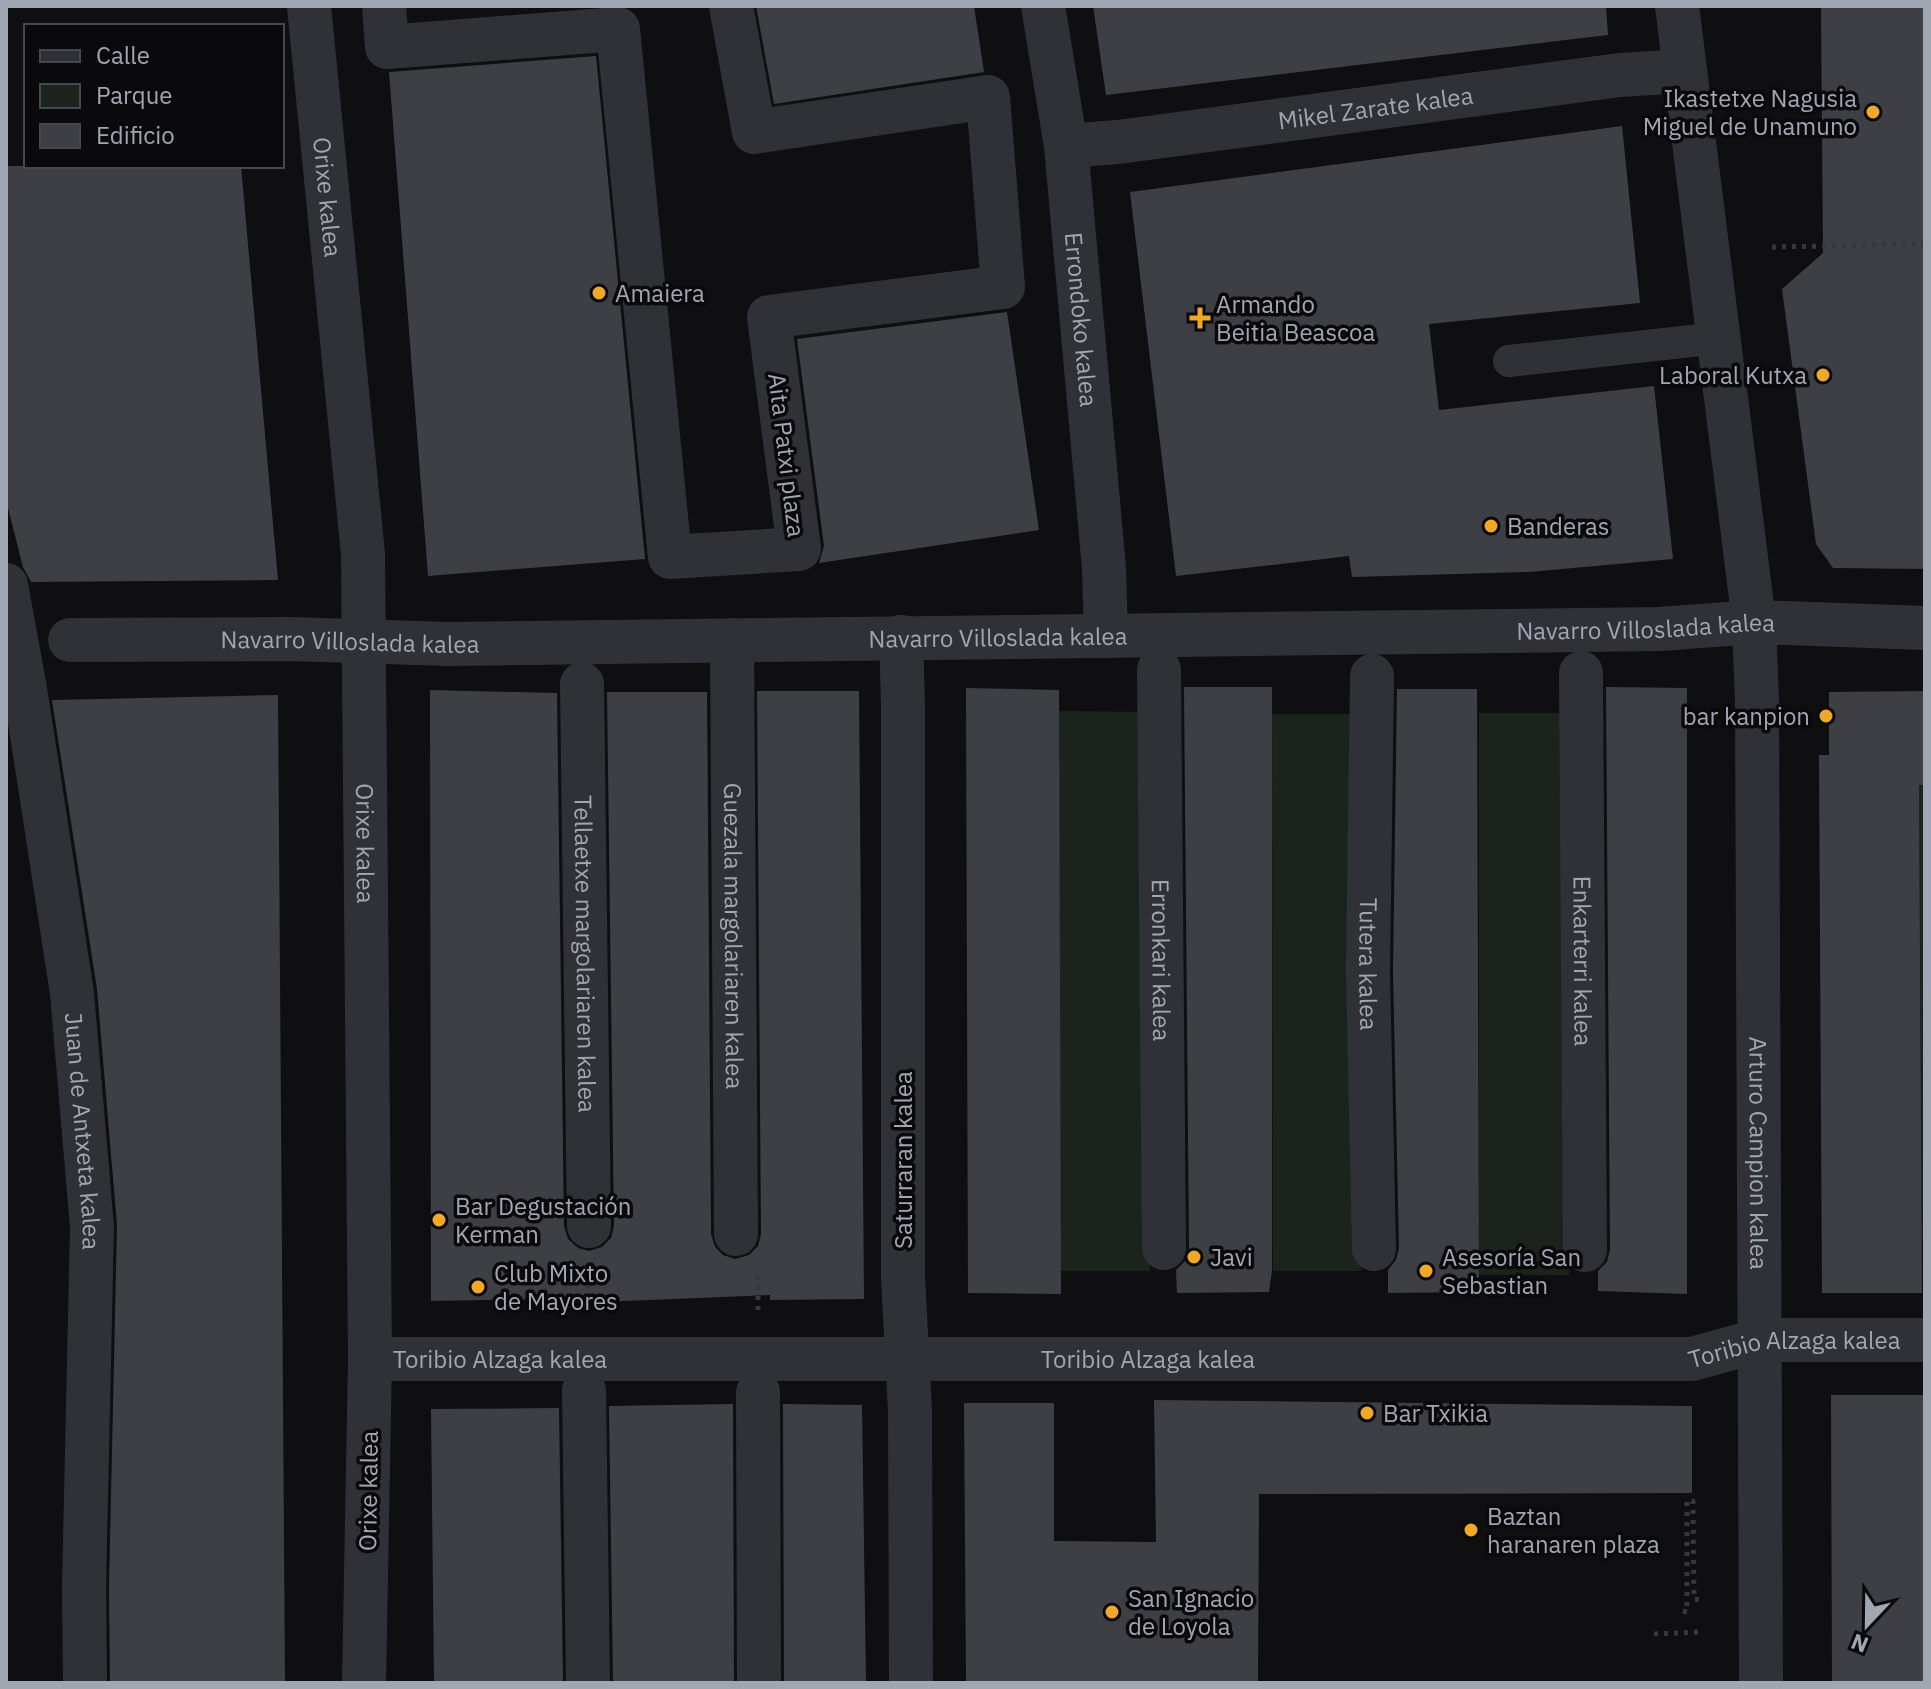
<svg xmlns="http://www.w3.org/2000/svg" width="1931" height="1689" font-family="'IBM Plex Sans',sans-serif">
	<rect width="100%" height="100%" fill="#0f0f11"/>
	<!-- green -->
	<path fill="#1c231c" d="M1059 711 1151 712 1150 1271H1059Z
		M1479 713H1569V1275H1479Z
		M1272 714H1361V1271H1273Z
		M1919 785H1925V1241H1922Z"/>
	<!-- building -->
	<path fill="#3e3f44" d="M756 6H974L984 72 774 104Z
		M1093 6H1606L1608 35 1106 95Z
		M1821 6H1925V569L1833 568 1816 544 1782 289 1823 253Z
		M596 56 645 559 428 576 389 72Z
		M1622 126 1640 303 1429 324 1439 410 1654 386 1673 559 1529 572 1352 577 1349 556 1176 576 1130 192Z
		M6 166H241L278 580 31 582 23 567 6 500Z
		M1007 312 1039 530 819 563 824 546 797 339Z
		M1184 687H1272V1271L1269 1292 1177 1293 1176 1270 1185 1261 1189 1248Z
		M1606 687 1687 688V1294L1598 1291V1271L1607 1262 1610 1250Z
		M966 688 1059 690 1061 1294 968 1293Z
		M1397 689H1477L1479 1292 1388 1293V1270L1396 1260 1399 1248 1393 972Z
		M430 690 557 693 564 1226 568 1239 578 1248 589 1251 602 1247 611 1238 614 1226 607 692H707L711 1234 715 1247 723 1255 735 1259 749 1255 758 1246 761 1234 757 691H859L864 1299 770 1300V1295L600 1302V1298L431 1301Z
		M1925 691V785H1919L1922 1293H1822L1819 755H1829V692Z
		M278 695 285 1683H110L109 1587 117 1225 97 989 52 700Z
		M1831 1395H1925V1683H1832Z
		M1154 1400 1692 1406V1493L1259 1494 1258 1683H966L964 1403H1054V1541L1156 1542Z
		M733 1404 734 1683H613L609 1406Z
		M783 1404 862 1405 866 1683H784Z
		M559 1408 563 1683H434L431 1409Z"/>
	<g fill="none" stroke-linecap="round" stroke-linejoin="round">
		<!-- path -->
		<path stroke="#36383d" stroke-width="5" stroke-dasharray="4 6" stroke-linecap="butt" d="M1772 247 1925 244
			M588 1309 589 1275
			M758 1310V1276
			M1683 1611 1687 1612V1501H1693L1694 1599 1701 1600
			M1654 1634 1700 1632"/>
		<!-- service -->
		<path stroke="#303136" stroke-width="32" d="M1509 361 1719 338"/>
		<!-- pedestrian -->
		<g stroke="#303136" stroke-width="44">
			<path d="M384 6 387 47 618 29 670 557 799 549 769 317 1003 287 988 97 754 132 731 6"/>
			<path id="s1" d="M6 585 25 689 72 993 92 1227 84 1587 85 1683"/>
			<path id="s2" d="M1159 670 1164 1248"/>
			<path id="s3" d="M1581 673 1585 1250"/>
			<path id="s4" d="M1372 676 1368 972 1374 1249"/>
			<path id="s5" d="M582 684 589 1226"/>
			<path d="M584 1390 588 1683"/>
			<path d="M758 1392 759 1683"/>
		</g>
		<!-- minor -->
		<g stroke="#303136" stroke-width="44">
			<path id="s6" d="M309 6 363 554 370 1359 364 1683"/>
			<path id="s7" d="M1043 6 1066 146 1104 568 1106 636"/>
			<path id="s8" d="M1677 6 1754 622 1757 702 1761 1683"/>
			<path id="s9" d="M1066 146 1118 142 1620 75 1684 71"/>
			<path d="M901 637 903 704V1277L910 1411 911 1683"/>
			<path id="s10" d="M70 640 289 639 448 644 1660 629 1754 622 1925 628"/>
			<path id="s11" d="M732 640 736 1234"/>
			<path id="s12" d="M370 1359H1692L1761 1340H1925"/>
		</g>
	</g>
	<!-- markers -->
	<g fill="#f1a827" stroke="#0a0a0c" stroke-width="3">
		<circle cx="1873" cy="112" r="8"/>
		<circle cx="599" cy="293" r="8"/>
		<path d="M1196 306h8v8h8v8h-8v8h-8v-8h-8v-8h8z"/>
		<circle cx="1823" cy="375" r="8"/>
		<circle cx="1491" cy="526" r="8"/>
		<circle cx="1826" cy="716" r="8"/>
		<circle cx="439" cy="1220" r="8"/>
		<circle cx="1194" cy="1257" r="8"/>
		<circle cx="1426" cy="1271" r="8"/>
		<circle cx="478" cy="1287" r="8"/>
		<circle cx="1367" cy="1413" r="8"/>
		<circle cx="1471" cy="1530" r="8"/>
		<circle cx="1112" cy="1612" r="8"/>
	</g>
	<g text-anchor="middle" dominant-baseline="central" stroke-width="7" stroke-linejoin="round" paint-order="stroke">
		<!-- poi labels -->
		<g font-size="24" fill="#a0a6b2" stroke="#0a0a0c" text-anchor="start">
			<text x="1857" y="98" text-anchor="end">Ikastetxe Nagusia<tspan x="1857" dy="28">Miguel de Unamuno</tspan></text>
			<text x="615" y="293">Amaiera</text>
			<text x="1216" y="304">Armando<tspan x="1216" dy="28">Beitia Beascoa</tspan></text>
			<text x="1807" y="375" text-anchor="end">Laboral Kutxa</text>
			<text x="1507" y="526">Banderas</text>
			<text x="1810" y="716" text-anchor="end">bar kanpion</text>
			<text x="455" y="1206">Bar Degustación<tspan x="455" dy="28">Kerman</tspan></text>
			<text x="1210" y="1257">Javi</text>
			<text x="1442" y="1257">Asesoría San<tspan x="1442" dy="28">Sebastian</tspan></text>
			<text x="494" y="1273">Club Mixto<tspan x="494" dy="28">de Mayores</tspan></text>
			<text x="1383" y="1413">Bar Txikia</text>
			<text x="1487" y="1516">Baztan<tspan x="1487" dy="28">haranaren plaza</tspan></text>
			<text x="1128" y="1598">San Ignacio<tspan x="1128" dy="28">de Loyola</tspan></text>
		</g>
		<!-- street labels -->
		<g font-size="24" fill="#a0a6b2" stroke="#0a0a0c">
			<text stroke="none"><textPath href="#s9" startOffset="312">Mikel Zarate kalea</textPath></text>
			<text stroke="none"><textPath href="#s6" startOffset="192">Orixe kalea</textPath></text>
			<text stroke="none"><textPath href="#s7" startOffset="316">Errondoko kalea</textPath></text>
			<text transform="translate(787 455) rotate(83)">Aita Patxi plaza</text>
			<text stroke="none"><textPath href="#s10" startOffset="1576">Navarro Villoslada kalea</textPath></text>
			<text stroke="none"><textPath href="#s10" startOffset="928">Navarro Villoslada kalea</textPath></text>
			<text stroke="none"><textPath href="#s10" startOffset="280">Navarro Villoslada kalea</textPath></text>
			<text stroke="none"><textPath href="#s6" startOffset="840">Orixe kalea</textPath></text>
			<text stroke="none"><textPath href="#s11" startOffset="296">Guezala margolariaren kalea</textPath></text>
			<text stroke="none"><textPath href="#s5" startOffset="270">Tellaetxe margolariaren kalea</textPath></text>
			<text stroke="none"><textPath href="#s2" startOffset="290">Erronkari kalea</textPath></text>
			<text stroke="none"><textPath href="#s3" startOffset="288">Enkarterri kalea</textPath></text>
			<text stroke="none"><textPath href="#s4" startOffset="288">Tutera kalea</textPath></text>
			<text stroke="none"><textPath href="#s1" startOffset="552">Juan de Antxeta kalea</textPath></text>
			<text stroke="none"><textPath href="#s8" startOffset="1152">Arturo Campion kalea</textPath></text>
			<text transform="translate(903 1160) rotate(-90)">Saturraran kalea</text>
			<text stroke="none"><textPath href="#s12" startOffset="1426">Toribio Alzaga kalea</textPath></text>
			<text stroke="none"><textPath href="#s12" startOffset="130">Toribio Alzaga kalea</textPath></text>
			<text stroke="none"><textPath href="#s12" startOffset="778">Toribio Alzaga kalea</textPath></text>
			<text transform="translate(368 1491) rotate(-89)">Orixe kalea</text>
		</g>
	</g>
	<!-- border -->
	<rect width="1931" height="1689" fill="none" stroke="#a0a6b2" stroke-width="16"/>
	<!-- legend -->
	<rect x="24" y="24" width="260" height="144" fill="#0a0a0c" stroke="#46484e" stroke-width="2"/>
	<rect x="40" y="50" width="40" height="12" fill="#303136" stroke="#46484e" stroke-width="2"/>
	<text x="96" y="64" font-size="24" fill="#a0a6b2">Calle</text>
	<rect x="40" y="84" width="40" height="24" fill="#1c231c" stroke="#46484e" stroke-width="2"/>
	<text x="96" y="104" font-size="24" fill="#a0a6b2">Parque</text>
	<rect x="40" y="124" width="40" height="24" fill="#3e3f44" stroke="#46484e" stroke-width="2"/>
	<text x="96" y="144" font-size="24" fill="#a0a6b2">Edificio</text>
	<!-- north arrow -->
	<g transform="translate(1867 1625) rotate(202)" stroke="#0a0a0c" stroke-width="6" paint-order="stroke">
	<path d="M0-6L14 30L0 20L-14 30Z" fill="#a0a6b2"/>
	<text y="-12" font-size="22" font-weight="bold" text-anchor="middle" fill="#a0a6b2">N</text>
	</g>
</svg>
